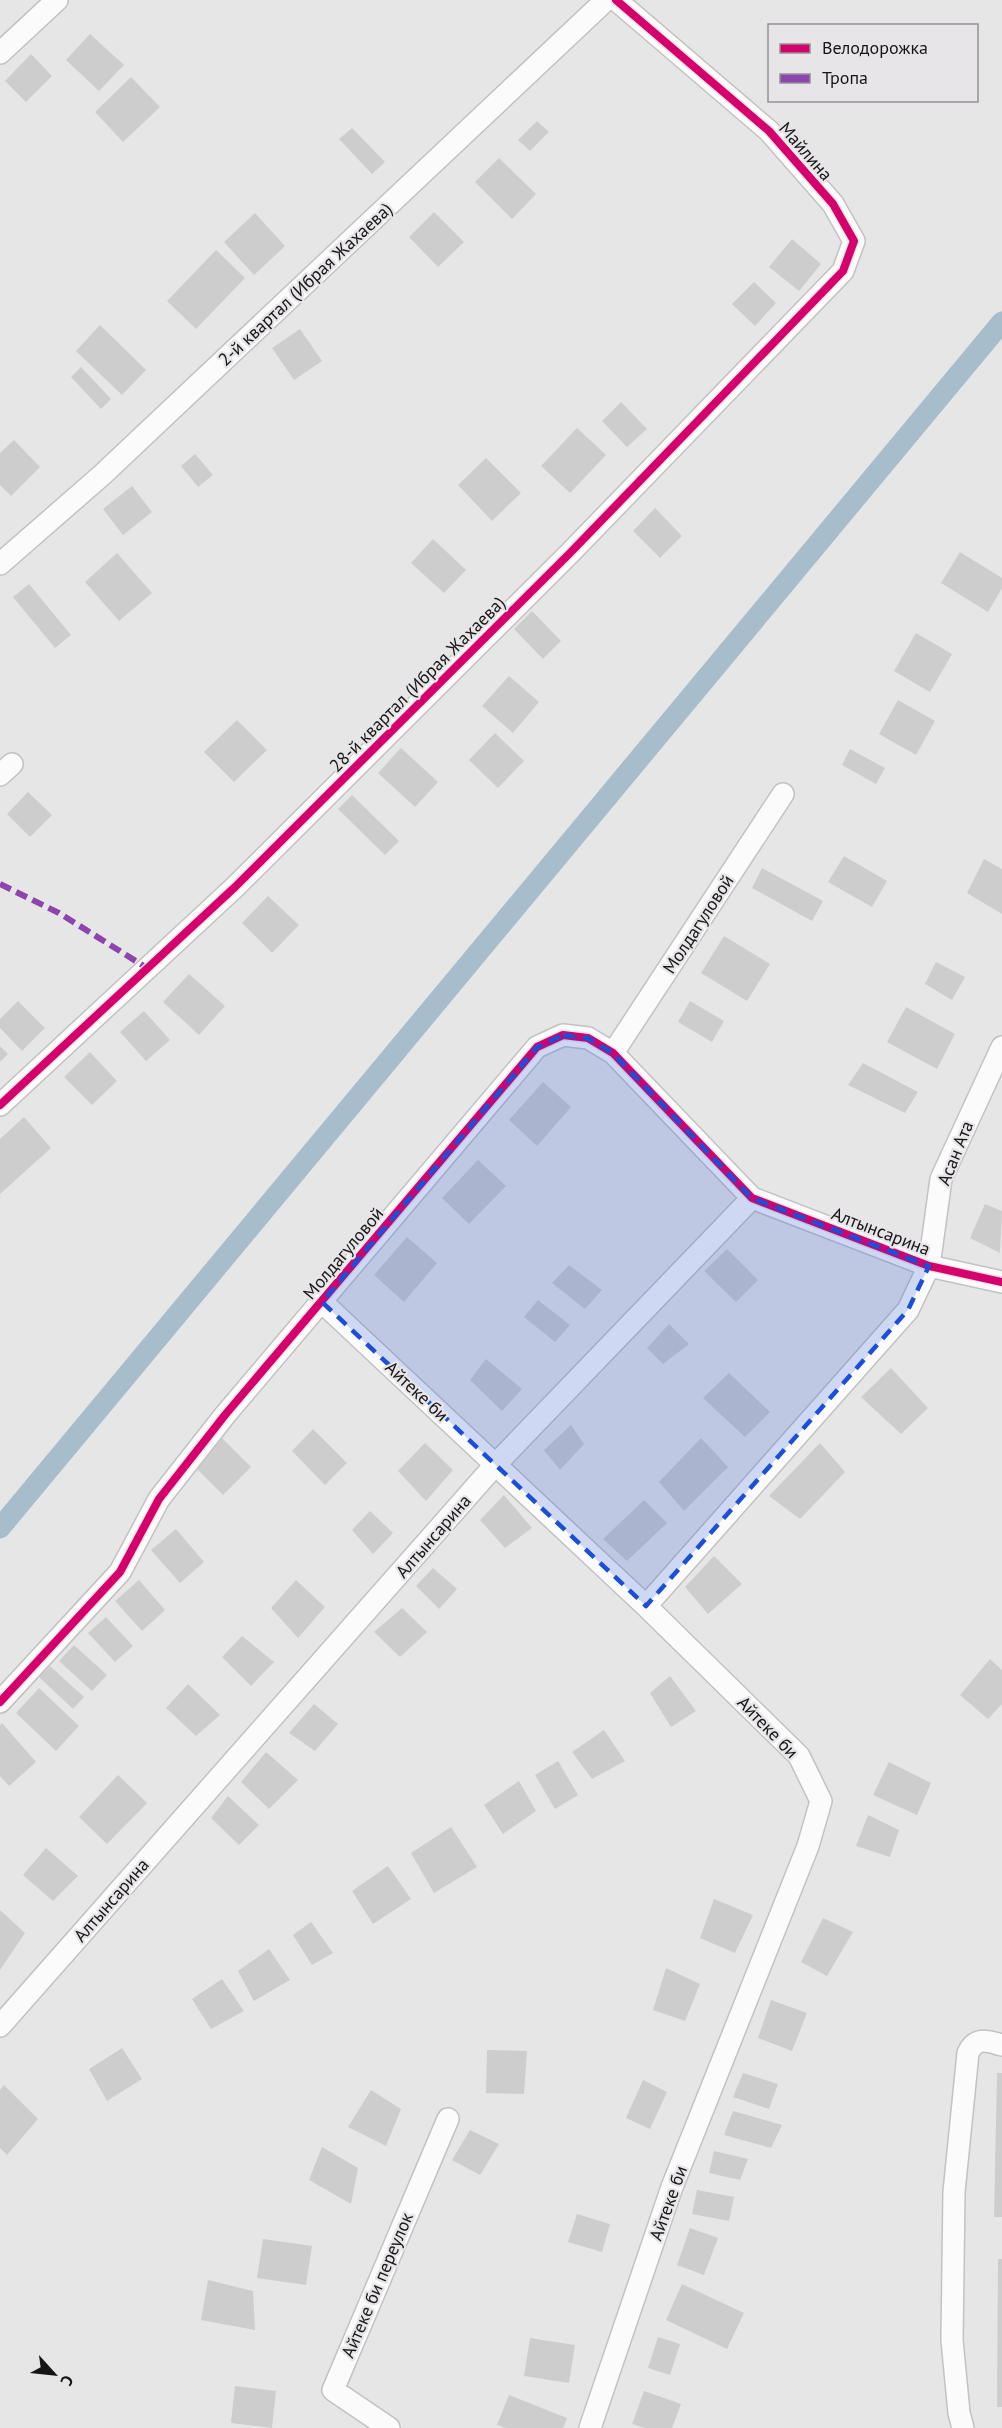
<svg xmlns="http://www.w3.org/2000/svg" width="1002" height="2428" font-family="'PT Sans',sans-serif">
	<rect width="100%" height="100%" fill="#e7e6e7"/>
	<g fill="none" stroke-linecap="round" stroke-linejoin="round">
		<!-- canal -->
		<path stroke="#a7bdcc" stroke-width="21" d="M0 1528 1002 322"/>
	</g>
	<!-- building -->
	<path fill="#cecdcd" d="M90 34 124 65 99 91 66 60Z
		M31 54 52 76 26 102 5 81Z
		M131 77 160 107 123 142 95 112Z
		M537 121 549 132 530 151 518 140Z
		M352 128 385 162 372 174 339 139Z
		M499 158 536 194 512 219 475 182Z
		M434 212 464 242 438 267 409 237Z
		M255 213 285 246 254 275 224 242Z
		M792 239 821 264 799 291 769 267Z
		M216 250 245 278 196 329 167 301Z
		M754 282 776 303 755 326 732 304Z
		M100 325 146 370 122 395 76 351Z
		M300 329 322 361 294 380 272 348Z
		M81 367 111 399 101 409 71 377Z
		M621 402 647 429 627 447 602 421Z
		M577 428 606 455 570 493 541 466Z
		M14 440 40 467 11 496 0 485V453Z
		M195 454 213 475 198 487 181 466Z
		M486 458 521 493 492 521 458 485Z
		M132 486 152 512 123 535 103 509Z
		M655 508 682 536 660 558 633 531Z
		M433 539 466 570 444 593 411 563Z
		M960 552 1002 578V588L988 612 941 583Z
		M117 553 152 593 119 621 85 582Z
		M29 584 71 635 55 648 13 597Z
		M532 611 561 641 543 659 514 629Z
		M916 633 952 654 930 692 894 671Z
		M509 676 539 702 513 733 482 706Z
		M898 700 935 721 916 755 879 734Z
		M237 720 267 750 234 782 204 752Z
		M495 733 524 761 498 788 469 760Z
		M401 748 438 782 415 807 378 773Z
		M850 749 885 768 876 784 842 765Z
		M28 792 52 815 30 837 7 814Z
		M352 795 399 841 385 855 338 809Z
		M844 856 887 881 872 907 828 882Z
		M984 859 1002 869V914L967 893Z
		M762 868 823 901 812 921 752 888Z
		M268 896 299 925 272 953 242 923Z
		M724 936 770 964 747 1001 701 973Z
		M936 962 965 977 952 1000 925 984Z
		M189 974 225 1006 199 1035 163 1002Z
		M18 1001 45 1028 22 1051 0 1028V1019Z
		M690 1001 724 1021 712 1042 678 1022Z
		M906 1007 955 1034 937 1069 887 1042Z
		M144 1011 170 1040 146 1061 120 1032Z
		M0 1046 8 1054 0 1062Z
		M90 1052 117 1081 92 1105 64 1077Z
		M863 1063 918 1092 905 1113 848 1085Z
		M543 1082 571 1107 537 1146 509 1120Z
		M24 1117 51 1148 0 1194V1139Z
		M478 1160 506 1186 469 1224 442 1198Z
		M985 1204 1002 1211 1000 1253 970 1238Z
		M407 1237 437 1263 404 1302 374 1275Z
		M727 1249 758 1280 736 1302 704 1271Z
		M569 1265 602 1290 585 1309 552 1283Z
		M538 1300 570 1325 555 1342 524 1317Z
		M669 1324 689 1344 663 1364 647 1348Z
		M486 1359 522 1389 502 1411 470 1380Z
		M891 1368 928 1408 901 1434 861 1397Z
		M729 1373 770 1412 745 1437 703 1398Z
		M571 1425 584 1444 560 1470 544 1450Z
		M313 1429 347 1463 325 1485 292 1451Z
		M222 1438 251 1467 223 1495 194 1466Z
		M701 1438 728 1467 684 1511 659 1482Z
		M425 1443 453 1470 426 1501 398 1471Z
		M820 1443 845 1472 800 1519 769 1496Z
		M504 1495 532 1528 505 1548 480 1520Z
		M644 1500 667 1523 627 1561 603 1539Z
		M370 1511 393 1533 373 1554 352 1530Z
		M176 1529 204 1562 180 1583 151 1550Z
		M714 1556 742 1584 708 1614 685 1587Z
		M433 1568 457 1589 439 1609 416 1586Z
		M139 1580 165 1610 142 1631 115 1601Z
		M296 1580 325 1607 298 1638 271 1608Z
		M402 1608 427 1632 400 1657 374 1632Z
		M106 1617 133 1646 115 1662 88 1633Z
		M242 1636 274 1662 251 1686 222 1657Z
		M74 1645 107 1675 92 1691 59 1661Z
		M990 1659 1002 1670V1704L988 1719 960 1695Z
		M50 1666 84 1697 73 1709 39 1677Z
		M670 1676 696 1711 671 1727 650 1693Z
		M188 1684 220 1715 196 1736 166 1708Z
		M39 1688 79 1726 56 1751 16 1713Z
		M314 1704 338 1724 315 1751 289 1733Z
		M2 1723 36 1762 9 1786 0 1776V1725Z
		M604 1730 625 1761 592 1779 572 1752Z
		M266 1752 298 1780 269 1809 241 1782Z
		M558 1761 578 1795 555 1809 535 1775Z
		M889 1762 931 1783 917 1815 873 1795Z
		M118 1775 147 1803 107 1844 79 1817Z
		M519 1781 536 1811 503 1834 484 1805Z
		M228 1796 259 1825 239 1845 211 1818Z
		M868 1815 899 1830 890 1857 856 1846Z
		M451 1827 477 1867 434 1893 411 1853Z
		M46 1848 78 1876 53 1901 23 1875Z
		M388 1866 411 1899 373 1924 352 1891Z
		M714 1899 753 1915 735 1953 700 1938Z
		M0 1910 25 1933 0 1970Z
		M823 1918 853 1932 827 1976 801 1962Z
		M311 1922 333 1953 312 1965 293 1935Z
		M269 1949 290 1980 254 2001 238 1971Z
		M666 1968 700 1984 685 2021 653 2010Z
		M222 1979 244 2011 211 2029 192 1999Z
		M771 2000 807 2013 792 2051 758 2038Z
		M122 2048 142 2079 107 2101 89 2069Z
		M487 2050 527 2051 524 2094 486 2093Z
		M743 2073 778 2084 769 2109 733 2097Z
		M997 2073H1002V2217H994Z
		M643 2080 667 2092 650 2129 626 2118Z
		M4 2085 38 2119 7 2155 0 2148V2090Z
		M371 2090 401 2109 386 2146 348 2127Z
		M733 2111 782 2125 771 2148 724 2135Z
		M470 2130 499 2144 480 2175 452 2160Z
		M322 2147 358 2168 351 2204 309 2180Z
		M714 2151 748 2159 740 2180 709 2173Z
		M697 2190 734 2197 729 2221 692 2214Z
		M577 2214 610 2224 602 2252 568 2242Z
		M690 2228 718 2238 704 2275 677 2265Z
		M263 2239 312 2246 306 2285 257 2278Z
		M998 2259H1002V2407H997Z
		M208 2280 253 2291 255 2330 201 2320Z
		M682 2284 744 2313 727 2349 666 2320Z
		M658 2337 680 2344 670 2375 648 2368Z
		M530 2338 575 2345 569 2383 524 2376Z
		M235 2386 276 2391 272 2428 231 2423Z
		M644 2391 681 2404 672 2428H645L632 2424Z
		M509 2395 567 2418 563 2428H506L497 2425Z"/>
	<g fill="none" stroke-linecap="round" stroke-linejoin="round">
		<defs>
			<path id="minor" d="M0 53 57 0
				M0 564 102 475 606 0
				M0 775 12 764
				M613 1053 783 794
				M0 1105 235 887 570 553 843 271 854 241 833 204 769 131 616 0
				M322 1302 646 1606 799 1756 821 1801 808 1846 672 2187 590 2428
				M646 1606 908 1310 929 1266 941 1179 1002 1047
				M0 1702 120 1572 159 1499 225 1415 537 1047 563 1035 588 1038 613 1053 752 1198 929 1266 1002 1282
				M0 2026 495 1465 752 1198
				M389 2428 333 2390 448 2119
				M963 2428 959 2413 952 2340 954 2192 968 2053C976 2036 987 2041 1002 2045"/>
		</defs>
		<!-- minor casing -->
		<use href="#minor" stroke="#c3c2c3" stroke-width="24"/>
		<!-- minor -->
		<use href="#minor" stroke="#fbfbfb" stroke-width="21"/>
		<!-- quiet -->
		<path stroke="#8e44ad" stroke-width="6" stroke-dasharray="12 6" stroke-linecap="butt" d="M0 884 59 913 147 968"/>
		<defs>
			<path id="cycleway" d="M0 1105 235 887 570 553 843 271 854 241 833 204 769 131 616 0
				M0 1702 120 1572 159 1499 225 1415 537 1047 563 1035 588 1038 613 1053 752 1198 929 1266 1002 1282"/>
		</defs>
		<!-- cycleway casing -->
		<use href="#cycleway" stroke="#e7e5e8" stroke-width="11"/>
		<!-- cycleway -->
		<use href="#cycleway" stroke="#d6006c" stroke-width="8"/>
	</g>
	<!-- marked area -->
	<path fill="#1d4ed8" fill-opacity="0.2" stroke="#1d4ed8" stroke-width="4.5" stroke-dasharray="12 8" stroke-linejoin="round" d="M563 1035 588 1038 613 1053 752 1198 929 1266 908 1310 646 1606 322 1302 537 1047Z"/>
	<g text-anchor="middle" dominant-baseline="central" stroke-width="4.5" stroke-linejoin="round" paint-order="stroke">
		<!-- street labels -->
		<g font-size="18" fill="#171617" stroke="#e7e5e8">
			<text transform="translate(806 151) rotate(49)">Майлина</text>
			<text transform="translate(305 284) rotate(-43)">2-й квартал (Ибрая Жахаева)</text>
			<text transform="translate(417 684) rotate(-45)">28-й квартал (Ибрая Жахаева)</text>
			<text transform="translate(698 924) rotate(-57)">Молдагуловой</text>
			<text transform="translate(955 1153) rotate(-68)">Асан Ата</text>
			<text transform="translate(881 1231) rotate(21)">Алтынсарина</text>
			<text transform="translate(343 1253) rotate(-50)">Молдагуловой</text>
			<text transform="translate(417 1391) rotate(43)">Айтеке би</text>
			<text transform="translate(433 1536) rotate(-49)">Алтынсарина</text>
			<text transform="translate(768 1727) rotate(46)">Айтеке би</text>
			<text transform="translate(111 1900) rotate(-49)">Алтынсарина</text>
			<text transform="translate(668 2203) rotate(-70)">Айтеке би</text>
			<text transform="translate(377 2285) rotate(-67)">Айтеке би переулок</text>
		</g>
	</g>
	<!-- legend -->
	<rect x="768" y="24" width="210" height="78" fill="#e7e5e8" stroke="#949294" stroke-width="1.5"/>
	<rect x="780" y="44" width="30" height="9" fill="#d6006c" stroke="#949294" stroke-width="1.5"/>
	<text x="822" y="54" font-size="18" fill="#171617">Велодорожка</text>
	<rect x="780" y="74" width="30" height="9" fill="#8e44ad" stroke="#949294" stroke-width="1.5"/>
	<text x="822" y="84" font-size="18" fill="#171617">Тропа</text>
	<!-- north arrow -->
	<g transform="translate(54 2374) rotate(117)" stroke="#e7e5e8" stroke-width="4.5" paint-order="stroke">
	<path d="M0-4.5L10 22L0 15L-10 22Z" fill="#171617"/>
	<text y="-9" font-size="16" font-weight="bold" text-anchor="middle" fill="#171617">С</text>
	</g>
</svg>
